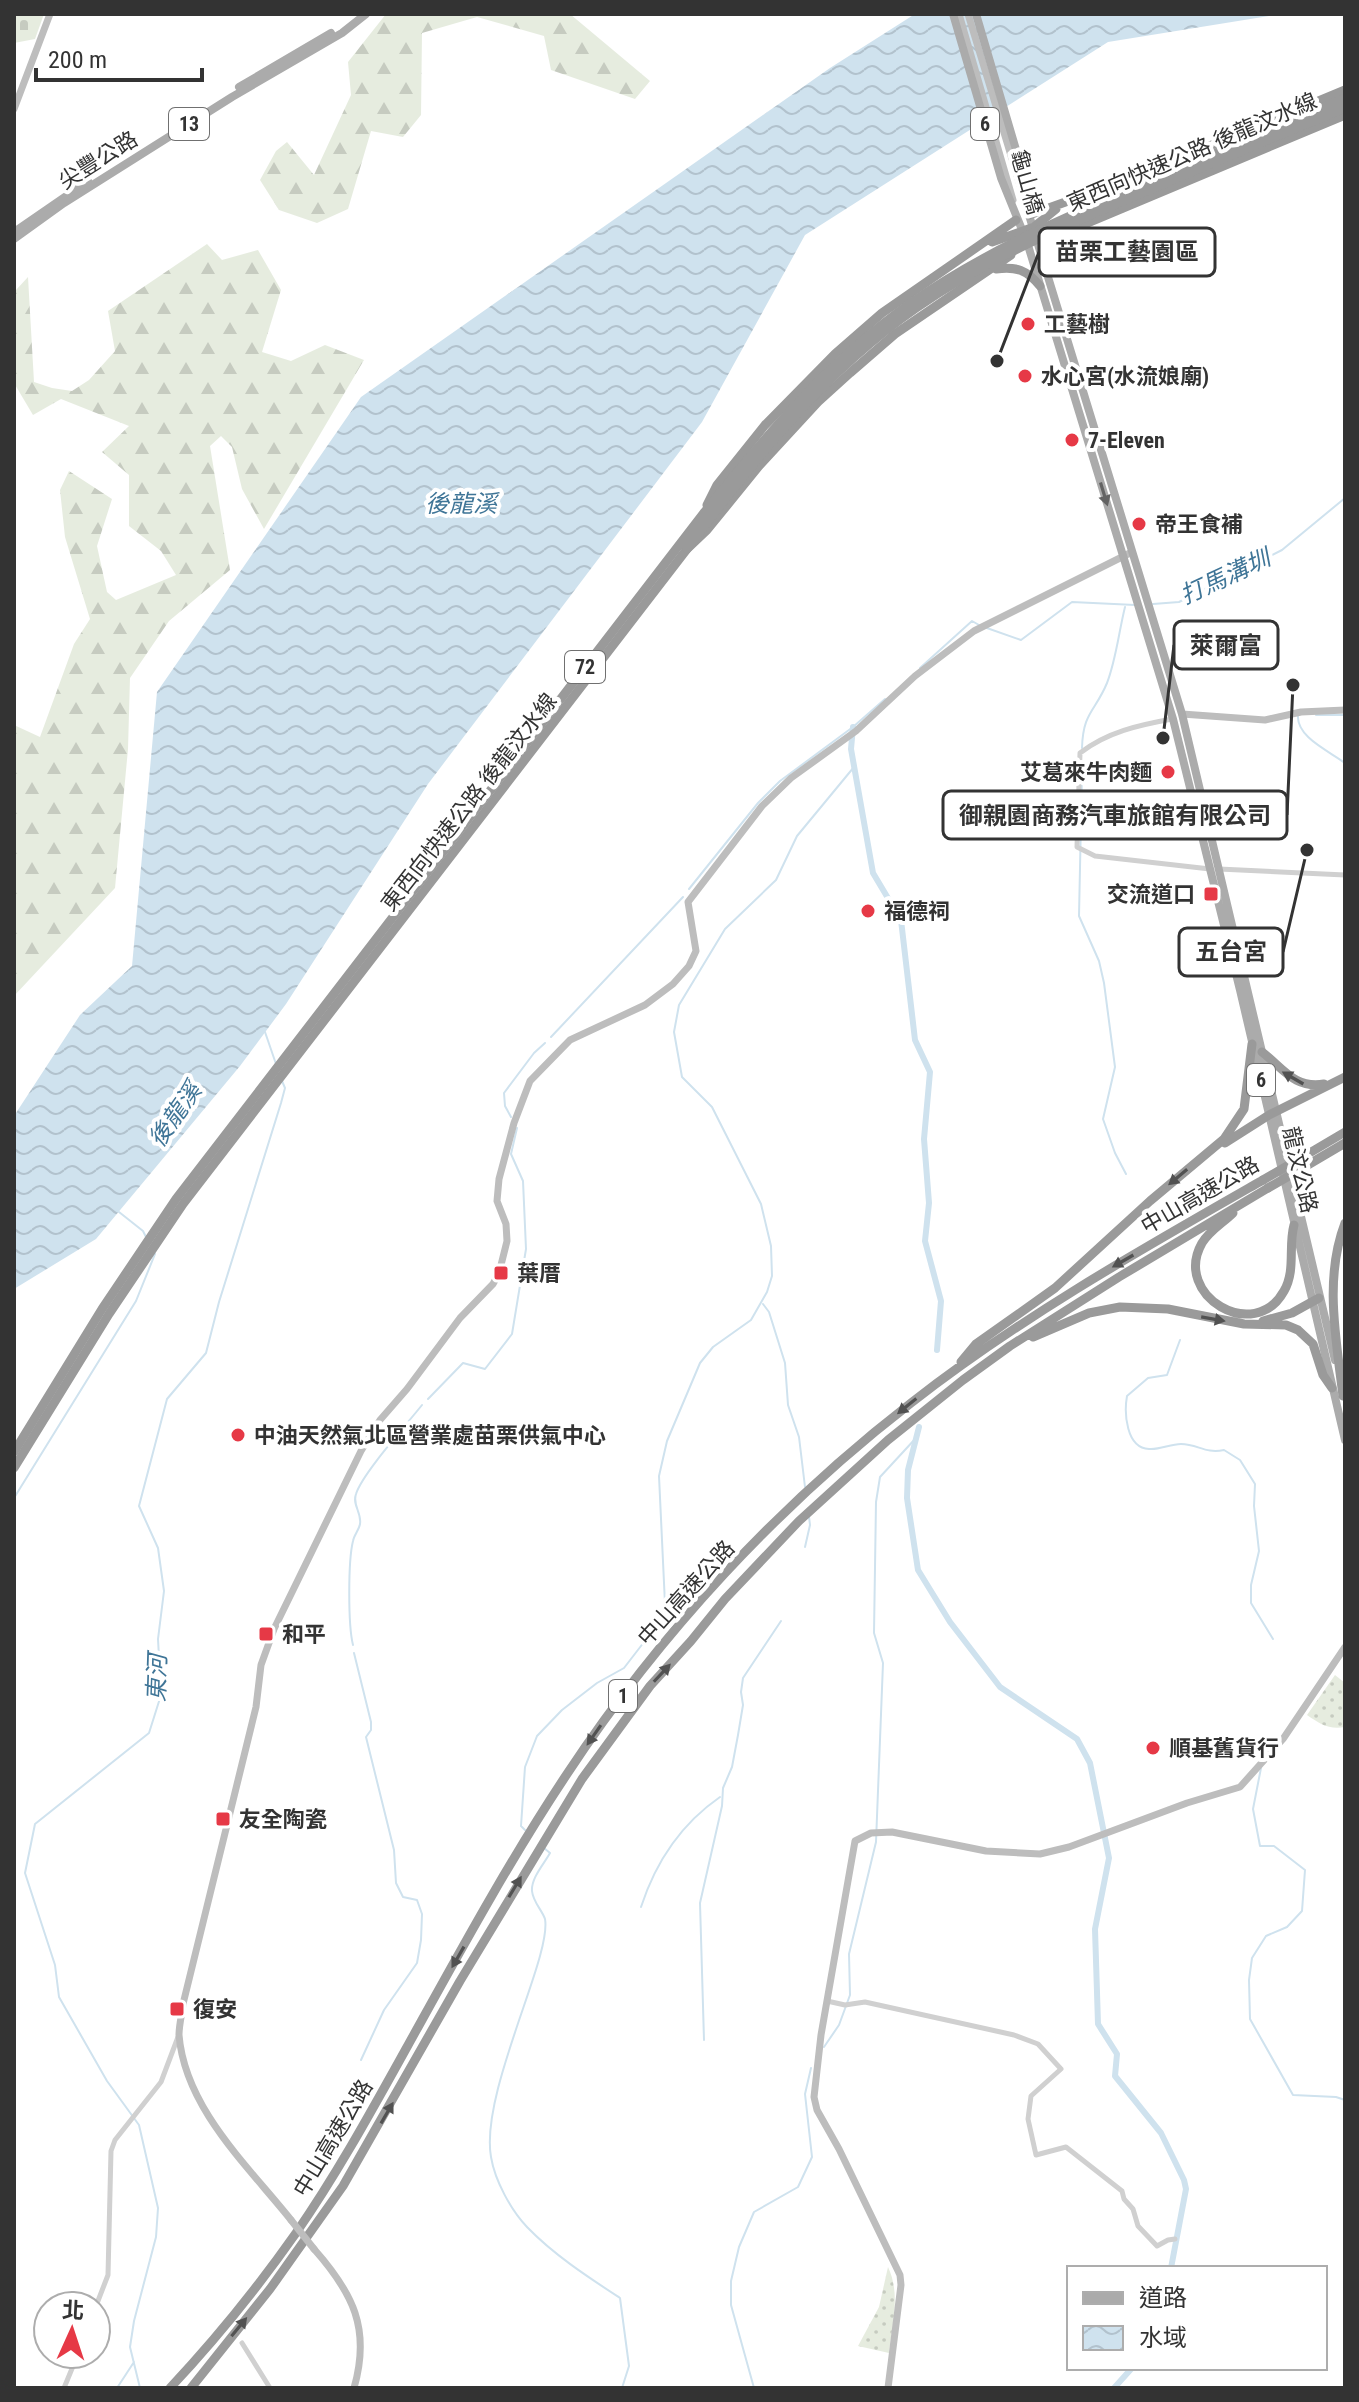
<svg xmlns="http://www.w3.org/2000/svg" width="1359" height="2402" font-family="'Roboto Condensed','Noto Sans TC',sans-serif">
	<defs>
		<pattern id="forest-firs" width="22" height="20" patternUnits="userSpaceOnUse" patternTransform="scale(2)"><rect width="22" height="20" fill="#e6ecdf"/><path d="M5 1l3.5 6h-7zM16 11l3.5 6h-7z" fill="#c6cbc0"/></pattern>
		<pattern id="cemetery-stones" width="16" height="16" patternUnits="userSpaceOnUse" patternTransform="scale(2)"><rect width="16" height="16" fill="#e6ecdf"/><path d="M2 7V4a2 2 0 0 1 4 0v3zM10 15v-3a2 2 0 0 1 4 0v3z" fill="#c6cbc0"/></pattern>
		<pattern id="park-dots" width="8" height="8" patternUnits="userSpaceOnUse" patternTransform="scale(2)"><rect width="8" height="8" fill="#e6ecdf"/><path d="M2 2h.1M6 6h.1" fill="none" stroke="#c6cbc0" stroke-width="1.8" stroke-linecap="round"/></pattern>
		<pattern id="water-waves" width="16" height="10" patternUnits="userSpaceOnUse" patternTransform="scale(2)"><rect width="16" height="10" fill="#cfe2ee"/><path d="M0 5q4-4 8 0t8 0" fill="none" stroke="#b2c2cd"/></pattern>
	</defs>
	<rect width="100%" height="100%" fill="#fff"/>
	<!-- forest -->
	<path fill="url(#forest-firs)" d="M386 14H570L650 81 635 99 551 70 544 36 477 17 422 33 421 115 403 137 371 131 348 209 317 223 279 210 260 180 276 151 287 142 314 175 351 95 348 62Z
		M207 244 222 260 258 250 281 290 262 352 291 361 325 345 364 360 264 529 242 489 232 447 221 436 210 446 230 570 169 621 130 678 128 749 115 888 14 996V725L40 737 74 644 90 619 65 537 60 490 69 471 112 499 97 546 107 592 116 600 176 575 161 551 129 526V475L102 452 129 426 61 399 33 415 14 383 16 290 28 277 34 382 52 388 72 391 89 380 115 351 108 311Z"/>
	<!-- cemetery -->
	<path fill="url(#cemetery-stones)" d="M14 14H44L35 39 14 43Z"/>
	<!-- park -->
	<path fill="url(#park-dots)" d="M1335 1675 1345 1683V1727C1329 1730 1320 1724 1307 1715Z
		M888 2267C901 2294 892 2325 889 2353L858 2346 879 2307Z"/>
	<!-- water -->
	<path fill="url(#water-waves)" d="M915 14H1282L1108 42 805 235 702 422 428 784 286 1004 240 1066 96 1239 14 1289V1116L80 1015 132 966 157 692 361 397 830 68Z"/>
	<g fill="none" stroke-linecap="round" stroke-linejoin="round">
		<!-- stream -->
		<path stroke="#cfe2ee" stroke-width="2" d="M1153 604 1179 602 1282 550 1345 498
			M984 627 1021 640 1072 602 1135 605
			M920 668 972 621 979 625
			M1298 715C1296 737 1329 751 1345 763
			M1316 715H1345
			M1082 748C1083 712 1095 712 1107 683 1116 660 1119 631 1125 607
			M1082 771 1079 916 1099 961 1104 983 1115 1067 1103 1119 1115 1153 1126 1174
			M689 889 758 803 780 781 853 727 885 699
			M265 1032 276 1064
			M551 1037 683 897
			M511 1117 505 1106 504 1093 534 1053 545 1043
			M119 1212 143 1231 146 1237
			M763 1304 769 1312 785 1363 788 1405 799 1437 805 1487
			M1180 1340 1167 1375 1148 1378 1127 1396C1124 1413 1126 1448 1149 1449 1160 1450 1170 1444 1181 1444 1198 1444 1205 1454 1224 1450L1240 1460 1255 1484 1254 1506 1259 1551 1251 1585V1603L1273 1639
			M428 1399 463 1363 485 1369 512 1334 526 1249 523 1181 511 1154 517 1128
			M14 1498 136 1301 155 1254
			M805 1547 810 1525 809 1517
			M353 1645C348 1625 348 1561 353 1541 354 1535 359 1530 360 1524 362 1513 352 1505 356 1494 362 1474 407 1424 422 1405
			M354 1653 371 1722V1730L366 1737 394 1850 396 1883 403 1897 417 1900 422 1914 421 1940 417 1963 384 2010 361 2060
			M1261 1768 1253 1809 1260 1846H1274L1305 1870 1302 1911 1287 1927 1266 1936 1252 1958 1249 1980 1250 2019 1293 2095 1336 2097 1345 2100
			M525 1830 521 1826 525 1767 537 1736 562 1710 597 1683 624 1668 661 1620 665 1604 659 1476 667 1441 700 1363 713 1347 751 1320 767 1292 772 1276 771 1246 761 1204 712 1107 682 1077 674 1032 679 1005 725 929 776 880 797 836 854 767
			M544 1848 550 1853C544 1864 531 1878 532 1891 533 1902 542 1910 545 1919 547 1930 543 1945 540 1956 526 2008 482 2107 491 2157 495 2181 511 2210 527 2227 554 2255 588 2277 620 2298L629 2366 622 2388
			M641 1907C656 1861 681 1824 720 1797
			M704 2040 700 1903 722 1806 723 1788 732 1767 738 1735 743 1705 741 1692 743 1678 781 1621
			M824 2047 839 2025 850 1995 849 1954 876 1842 883 1663 874 1633 876 1502 880 1477 916 1438
			M117 2388 134 2362
			M140 2388 130 2347 134 2321 156 2237 158 2208 139 2125 107 2081 59 1997 55 1965 25 1873 35 1824 149 1733 161 1695 158 1639 164 1591 158 1548 139 1506 167 1399 206 1353 219 1302 281 1103 285 1088 282 1081
			M754 2388 731 2305V2281L739 2247 754 2212 798 2187 812 2157 805 2094 811 2068"/>
		<!-- canal -->
		<path stroke="#cfe2ee" stroke-width="6" d="M853 727 851 749 873 873 901 920 915 1040 930 1072 924 1139 929 1203 925 1241 941 1301 937 1350
			M919 1427 908 1470 907 1498 918 1570 950 1622 1000 1687 1077 1739 1090 1763 1109 1858 1095 1929 1098 2024 1117 2054 1115 2076 1161 2133 1184 2180 1186 2189 1171 2268
			M1114 2388 1132 2368"/>
		<!-- street -->
		<path stroke="#d0d0d0" stroke-width="5" d="M1172 719C1139 725 1107 732 1080 753L1077 847 1095 856 1210 869
			M1219 869 1345 875
			M827 2001 845 2005 865 2002 1014 2035 1038 2044 1061 2069 1031 2096 1028 2119 1036 2155 1066 2147 1122 2191 1124 2199 1133 2209 1138 2226 1157 2246 1168 2240 1175 2239
			M96 2306 108 2275 111 2151 115 2140 161 2082 178 2037
			M242 2343 270 2388
			M64 2388 78 2354"/>
		<!-- secondary -->
		<path stroke="#bdbdbd" stroke-width="7" d="M959 14 1013 200
			M968 14 1026 205
			M14 109 50 14
			M1182 714 1265 720 1301 712 1345 710
			M291 2220C248 2166 185 2108 179 2035 179 2025 182 2014 183 2004L256 1707 261 1665 274 1629 361 1451 380 1420 407 1389 460 1318 493 1284 499 1273 507 1241 506 1224 497 1201 499 1179 514 1123 530 1081 570 1040 645 1005 673 984 689 966 696 951 688 902 762 806 791 778 856 731 915 676 974 631 1132 552
			M314 2249C353 2293 371 2329 354 2388
			M888 2388 901 2285 900 2275 839 2149 817 2110 814 2097 821 2035 855 1841 871 1833 892 1832 986 1851 1040 1854 1069 1847 1187 1803 1240 1787 1283 1739 1345 1647"/>
		<!-- primary -->
		<path stroke="#ababab" stroke-width="8" d="M953 14 1001 178 1027 242 1173 719 1240 990 1345 1440
			M976 14 1027 187 1029 215 1182 714 1335 1360
			M239 87 331 33
			M14 232 88 181
			M14 239 64 203 232 97 342 33 366 14"/>
		<!-- highway -->
		<path stroke="#9a9a9a" stroke-width="9" d="M1029 215 1130 179 1345 90
			M1056 234 1073 229
			M992 242 1034 227 1056 209
			M996 269C1016 266 1027 270 1040 286
			M1048 271C1052 253 1061 242 1073 229L1345 115
			M707 505 717 485 765 425 835 354 882 313 1016 220
			M1262 1052C1283 1068 1294 1089 1324 1084
			M1225 1143 1269 1115 1345 1077
			M1301 1158 1345 1132
			M1306 1166 1345 1143
			M1233 1213C1223 1223 1210 1230 1202 1243 1172 1296 1255 1344 1284 1291 1296 1270 1288 1247 1294 1225
			M1263 1321 1292 1313 1319 1298
			M1033 1337 1089 1313 1120 1307 1168 1309 1244 1324 1286 1325 1298 1330 1313 1344 1323 1375 1332 1388
			M961 1362 976 1344 1055 1288 1150 1201 1224 1139 1244 1109 1252 1044
			M1343 1396C1336 1338 1324 1278 1345 1223
			M14 1468 109 1314 183 1204 687 549 707 530 759 466 818 402 850 373 895 334 1011 255
			M170 2388C215 2340 258 2287 296 2233 337 2174 372 2110 407 2047 458 1955 509 1861 567 1774 660 1633 778 1506 911 1403 1021 1317 1142 1249 1263 1180
			M191 2388 270 2289 343 2186 460 1981 582 1779 650 1686 691 1641 725 1599 799 1521 888 1440 963 1380 1010 1346 1119 1277 1268 1188"/>
		<!-- secondary-bridge -->
		<path stroke="#bdbdbd" stroke-width="7" d="M291 2220 314 2249"/>
		<!-- highway-bridge -->
		<path stroke="#9a9a9a" stroke-width="9" d="M687 549C754 460 824 372 916 308 988 258 1069 224 1149 190 1214 162 1280 135 1345 108
			M1263 1180 1301 1158
			M1268 1188 1306 1166
			M14 1452 102 1309 176 1199 703 514C765 436 829 361 911 303 987 250 1070 215 1155 179 1218 152 1282 125 1345 98"/>
	</g>
	<!-- one-way arrows -->
	<defs><path id="oneway-solid" d="M-6-.8H1V-3.2L6.5 0L1 3.2V.8H-6Z" transform="scale(2)"/></defs>
	<use fill="#636363" href="#oneway-solid" transform="translate(1104 494) rotate(73)"/>
	<g fill="#525252">
		<use href="#oneway-solid" transform="translate(1293 1078) rotate(-150)"/>
		<use href="#oneway-solid" transform="translate(1178 1177) rotate(140)"/>
		<use href="#oneway-solid" transform="translate(1123 1261) rotate(150)"/>
		<use href="#oneway-solid" transform="translate(1213 1319) rotate(10)"/>
		<use href="#oneway-solid" transform="translate(907 1406) rotate(141)"/>
		<use href="#oneway-solid" transform="translate(662 1673) rotate(-47)"/>
		<use href="#oneway-solid" transform="translate(594 1735) rotate(125)"/>
		<use href="#oneway-solid" transform="translate(515 1887) rotate(-59)"/>
		<use href="#oneway-solid" transform="translate(458 1957) rotate(120)"/>
		<use href="#oneway-solid" transform="translate(387 2113) rotate(-60)"/>
		<use href="#oneway-solid" transform="translate(239 2327) rotate(-51)"/>
	</g>
	<!-- markers -->
	<g fill="#e63946" stroke="#fff" stroke-width="3">
		<circle cx="1028" cy="324" r="8"/>
		<circle cx="1025" cy="376" r="8"/>
		<circle cx="1072" cy="440" r="8"/>
		<circle cx="1139" cy="524" r="8"/>
		<circle cx="1168" cy="772" r="8"/>
		<rect x="1203" y="886" width="16" height="16" rx="4"/>
		<circle cx="868" cy="911" r="8"/>
		<rect x="493" y="1265" width="16" height="16" rx="4"/>
		<circle cx="238" cy="1435" r="8"/>
		<rect x="258" y="1626" width="16" height="16" rx="4"/>
		<circle cx="1153" cy="1748" r="8"/>
		<rect x="215" y="1811" width="16" height="16" rx="4"/>
		<rect x="169" y="2001" width="16" height="16" rx="4"/>
	</g>
	<g text-anchor="middle" dominant-baseline="central" stroke-width="8" stroke-linejoin="round" paint-order="stroke">
		<!-- shield labels -->
		<g fill="#fff" stroke="#707070" stroke-width="2">
			<rect x="169" y="108" width="40" height="32" rx="6"/>
			<rect x="971" y="108" width="28" height="32" rx="6"/>
			<rect x="565" y="651" width="40" height="32" rx="6"/>
			<rect x="1247" y="1064" width="28" height="32" rx="6"/>
			<rect x="609" y="1680" width="28" height="32" rx="6"/>
		</g>
		<g font-size="20" font-weight="bold" fill="#333">
			<text x="189" y="124">13</text>
			<text x="985" y="124">6</text>
			<text x="585" y="667">72</text>
			<text x="1261" y="1080">6</text>
			<text x="623" y="1696">1</text>
		</g>
		<!-- street labels -->
		<g font-size="22" fill="#333" stroke="#fff">
			<text transform="translate(1192 152) rotate(-23)">東西向快速公路 後龍汶水線</text>
			<text transform="translate(98 160) rotate(-32)">尖豐公路</text>
			<text transform="translate(1027 182) rotate(74)">龜山橋</text>
			<text transform="translate(469 802) rotate(-52)">東西向快速公路 後龍汶水線</text>
			<text transform="translate(1300 1170) rotate(77)">龍汶公路</text>
			<text transform="translate(1200 1195) rotate(-30)">中山高速公路</text>
			<text transform="translate(686 1593) rotate(-48)">中山高速公路</text>
			<text transform="translate(333 2138) rotate(-59)">中山高速公路</text>
		</g>
		<!-- poi labels -->
		<g font-size="22" font-weight="bold" fill="#333" stroke="#fff" text-anchor="start">
			<text x="1044" y="324">工藝樹</text>
			<text x="1041" y="376">水心宮(水流娘廟)</text>
			<text x="1088" y="440">7-Eleven</text>
			<text x="1155" y="524">帝王食補</text>
			<text x="1152" y="772" text-anchor="end">艾葛來牛肉麵</text>
			<text x="1195" y="894" text-anchor="end">交流道口</text>
			<text x="884" y="911">福德祠</text>
			<text x="517" y="1273">葉厝</text>
			<text x="254" y="1435">中油天然氣北區營業處苗栗供氣中心</text>
			<text x="282" y="1634">和平</text>
			<text x="1169" y="1748">順基舊貨行</text>
			<text x="239" y="1819">友全陶瓷</text>
			<text x="193" y="2009">復安</text>
		</g>
		<!-- water labels -->
		<g font-size="24" font-style="italic" fill="#3f7597" stroke="#fff">
			<text x="461" y="504">後龍溪</text>
			<text transform="translate(1225 577) rotate(-25)">打馬溝圳</text>
			<text transform="translate(175 1115) rotate(-55)">後龍溪</text>
			<text transform="translate(157 1678) rotate(-88)">東河</text>
		</g>
	</g>
	<!-- callouts -->
	<path fill="none" stroke="#333" stroke-width="3" d="M997 361L1039 252M1163 738L1174 645M1293 685L1287 815M1307 850L1283 952"/>
	<g fill="#333" stroke="#fff" stroke-width="3">
		<circle cx="997" cy="361" r="8"/>
		<circle cx="1163" cy="738" r="8"/>
		<circle cx="1293" cy="685" r="8"/>
		<circle cx="1307" cy="850" r="8"/>
	</g>
	<g fill="#fff" stroke="#333" stroke-width="3">
		<rect x="1039" y="228" width="176" height="48" rx="8"/>
		<rect x="1174" y="621" width="104" height="48" rx="8"/>
		<rect x="943" y="791" width="344" height="48" rx="8"/>
		<rect x="1179" y="928" width="104" height="48" rx="8"/>
	</g>
	<g font-size="24" text-anchor="middle" font-weight="bold" fill="#333">
		<text x="1127" y="260">苗栗工藝園區</text>
		<text x="1226" y="654">萊爾富</text>
		<text x="1115" y="824">御親園商務汽車旅館有限公司</text>
		<text x="1231" y="960">五台宮</text>
	</g>
	<!-- border -->
	<rect width="1359" height="2402" fill="none" stroke="#333333" stroke-width="32"/>
	<!-- legend -->
	<rect x="1067" y="2266" width="260" height="104" fill="#ffffff" stroke="#adadad" stroke-width="2"/>
	<rect x="1083" y="2292" width="40" height="12" fill="#ababab" stroke="#adadad" stroke-width="2"/>
	<text x="1139" y="2306" font-size="24" fill="#333333">道路</text>
	<rect x="1083" y="2326" width="40" height="24" fill="url(#water-waves)" stroke="#adadad" stroke-width="2"/>
	<text x="1139" y="2346" font-size="24" fill="#333333">水域</text>
	<!-- north arrow -->
	<g transform="translate(72 2330) rotate(3)"><circle r="38" fill="#ffffff" stroke="#adadad" stroke-width="2"/>
	<path d="M0-6L14 30L0 20L-14 30Z" fill="#e63946"/>
	<text y="-12" font-size="22" font-weight="bold" text-anchor="middle" fill="#333333">北</text>
	</g>
	<!-- scale -->
	<path d="M36 68v12h166v-12" fill="none" stroke="#333333" stroke-width="4"/>
	<text x="48" y="68" font-size="24" fill="#333333" stroke="#ffffff" stroke-width="6" paint-order="stroke">200 m</text>
</svg>
